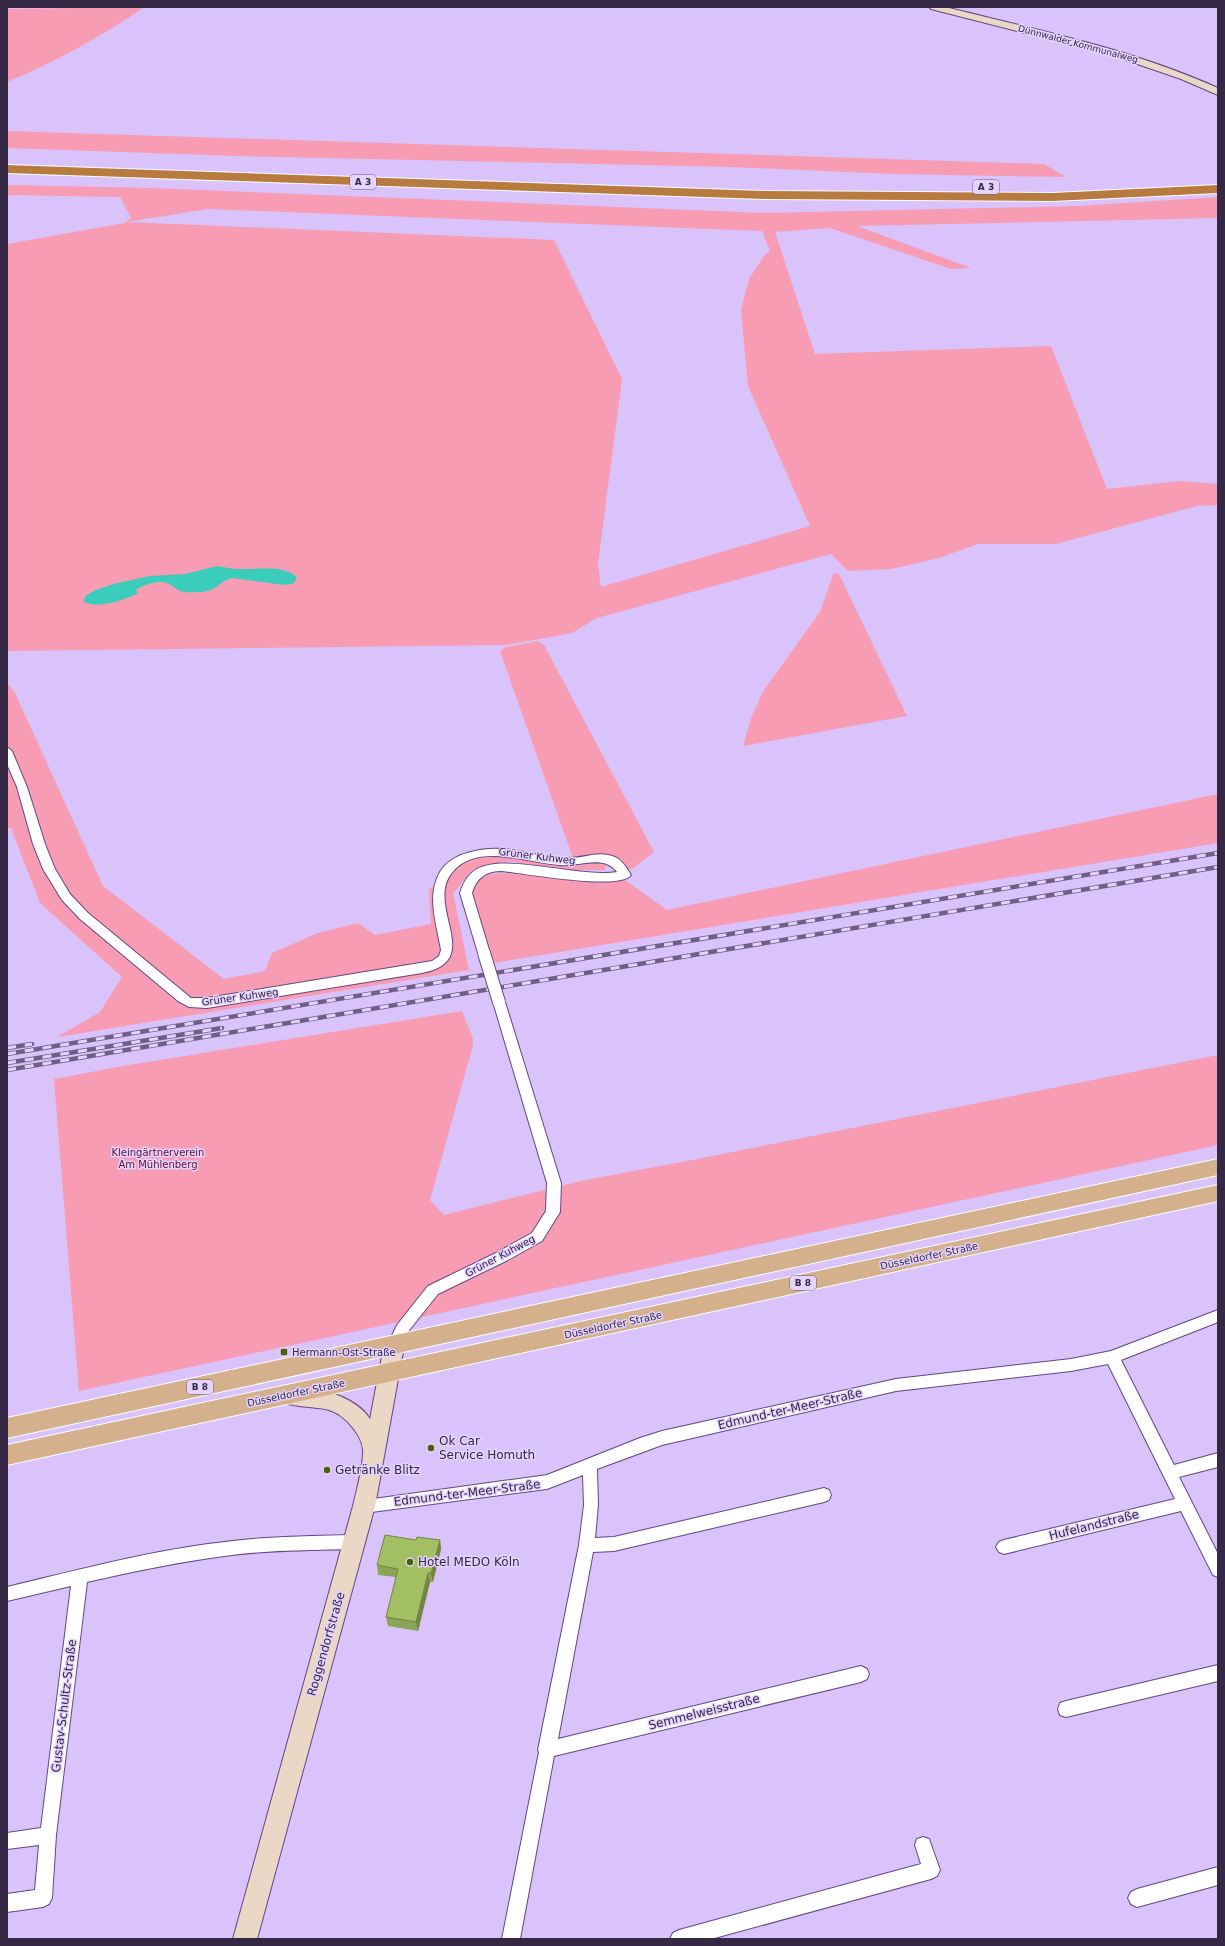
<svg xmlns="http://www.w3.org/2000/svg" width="1225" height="1946" font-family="'DejaVu Sans',sans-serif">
	<rect width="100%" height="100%" fill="#dac2fb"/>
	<!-- green -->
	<path fill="#f79cb3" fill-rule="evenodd" d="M145 7C101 36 56 62 7 82V9Z
		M7 131 1044 164 1066 177 893 174 731 167 237 156 7 148Z
		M7 185 152 188 767 213 1077 206 1218 197V218L857 226 971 268 951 269 830 228 775 232 815 354 1051 346 1107 489 1179 481 1218 484V505L1197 506 1056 544H978L939 558 891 569 848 571 831 554 597 618 572 633 506 645 7 651V244L125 223 131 218 120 197 7 195ZM208 209 762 231 770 251 764 256 749 279 741 310 748 386 810 526 601 587 598 564 622 379 554 240 127 222Z
		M834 573 839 574 907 716 743 746 752 716 764 690 820 612Z
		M538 641 544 645 654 852 632 869H626L609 855 592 854 573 858 500 651 506 647Z
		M7 683 15 693 103 886 224 979 265 971 272 953 318 933 358 923 375 935 431 924 429 890C438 882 447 872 457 866 494 842 523 863 560 866 576 867 591 864 606 861L605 870H561L508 861 474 869 453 893 469 970 57 1037 100 1012 122 977 40 903 11 828H7Z
		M1218 794V843L493 963 471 894 473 883 491 874 505 873 600 883 625 880 667 910Z
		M462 1011 473 1039V1045L430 1200 444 1215 581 1181 692 1160 1218 1055V1145L79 1391 54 1079 123 1066Z"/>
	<!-- water -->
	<path fill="#3bcdbc" d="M217 566C225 567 232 569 239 569 256 570 283 564 297 577L294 583 284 585 232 578C219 581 217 592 199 592 193 592 185 593 180 591 176 589 173 586 169 584 159 579 145 584 136 590L138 593C124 600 99 609 84 602L85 596 96 590 113 584 150 576 185 574Z"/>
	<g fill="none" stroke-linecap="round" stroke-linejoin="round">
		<defs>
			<path id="street" d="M7 747 12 751 27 787 45 844 55 869 70 894 88 913 191 998H207L432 961 439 956 441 950C437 925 426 896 440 872 445 863 456 856 467 853 506 841 531 858 569 858 585 858 599 850 615 857 622 860 627 868 631 875 621 891 522 873 502 871 486 871 476 878 472 893L490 953 488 956H480L478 953 460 893C463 883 468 874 477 869 506 853 578 878 617 872 603 854 580 867 560 865 528 863 475 841 451 874 426 908 485 961 422 973L207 1008 189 1007 178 1001 80 919 62 900 43 869 33 844 17 787 7 764Z
				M499 997 503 999 505 1002 561 1183 560 1212 542 1241 506 1261 438 1294 407 1333 399 1350 394 1352 389 1350 387 1346 397 1325 428 1286 496 1253 532 1233 546 1211 547 1183 493 1002 495 999Z
				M1218 1310V1322L1121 1360 1174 1465 1218 1453V1467L1179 1477 1218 1554V1577L1213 1575 1181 1511 1004 1554 999 1552 996 1547 999 1542 1004 1540 1175 1499 1108 1364 1071 1371 896 1391 662 1445 597 1469 598 1505 595 1538 614 1537 824 1488 829 1490 831 1495 829 1500 824 1502 614 1551 593 1552 558 1739 861 1666 867 1669 869 1674 867 1679 861 1682 554 1756 520 1939H502L539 1752 538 1750 579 1545 584 1505 583 1475 547 1489 364 1513 359 1511 356 1506 359 1501 547 1475 640 1438 662 1431 896 1379 1071 1359 1111 1351Z
				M354 1535 359 1537 362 1542 359 1547 354 1549C313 1550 272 1550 232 1555 183 1561 135 1571 87 1582L56 1835 52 1898 49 1904 43 1907 7 1912V1894L35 1890 39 1845 7 1849V1833L41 1828 71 1586 7 1601V1587C82 1569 156 1549 233 1541 273 1536 314 1536 354 1535Z
				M1218 1665V1681L1066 1717 1060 1715 1058 1709 1060 1703 1066 1701Z
				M923 1837 929 1839 940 1870 937 1876 931 1879 711 1939H670L673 1933 679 1930 921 1864 915 1845 917 1839Z
				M1218 1867V1885L1137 1907 1131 1904 1128 1898 1131 1892 1137 1889Z"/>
			<path id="secondary" d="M929 7H945C1038 30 1131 49 1218 88V95L1181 79 1111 55 931 9Z
				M394 1337 401 1340 404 1346 375 1506 257 1939H233L353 1506C357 1489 362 1471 363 1454 365 1437 344 1414 329 1410 314 1406 297 1408 283 1402L280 1396 283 1390C307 1381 356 1396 370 1419L384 1346 387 1340Z"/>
			<path id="primary" d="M1218 1159V1175L7 1438V1418Z
				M1218 1185V1201L7 1465V1445Z"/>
			<path id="highway" d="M7 165 766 191 1053 193 1218 185V193L1053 201 766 199 7 173Z"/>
		</defs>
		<!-- street casing -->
		<use href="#street" stroke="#624684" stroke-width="2"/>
		<!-- secondary casing -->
		<use href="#secondary" stroke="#624684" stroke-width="2"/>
		<!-- primary casing -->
		<use href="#primary" stroke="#fff" stroke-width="2"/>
		<!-- highway casing -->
		<use href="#highway" stroke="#fff" stroke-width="2"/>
		<!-- street -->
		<use href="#street" fill="#fff" fill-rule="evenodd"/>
		<!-- secondary -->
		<use href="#secondary" fill="#ead7c5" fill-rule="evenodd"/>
		<!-- primary -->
		<use href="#primary" fill="#d4b08c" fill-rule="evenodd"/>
		<!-- highway -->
		<use href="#highway" fill="#b87b3f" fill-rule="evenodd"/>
		<defs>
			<path id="rail" d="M7 1048 32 1044
				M7 1054 1218 853
				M7 1063 222 1028
				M7 1070 1218 867"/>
		</defs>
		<!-- rail casing -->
		<use href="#rail" stroke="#6f5f85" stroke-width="4.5"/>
		<!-- rail -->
		<use href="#rail" stroke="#e4d3fe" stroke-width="3" stroke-dasharray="9" stroke-linecap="butt"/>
		<defs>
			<path id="street-bridge" d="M484 953 499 1002"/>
		</defs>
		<!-- street-bridge casing -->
		<use href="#street-bridge" stroke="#624684" stroke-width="14" stroke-linecap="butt"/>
		<!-- street-bridge -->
		<use href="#street-bridge" stroke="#fff" stroke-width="12"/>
	</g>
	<!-- wall -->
	<path fill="#8ba455" d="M416 1540H440L441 1549 433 1582H430L418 1631 388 1626 386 1617 396 1577 378 1575 377 1565Z"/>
	<!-- shaded-wall -->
	<path fill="#718645" d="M440 1540 441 1549 433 1582 431 1573Z
		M428 1573 430 1582 418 1631 416 1622Z"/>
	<!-- building -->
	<path fill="#a2bf63" stroke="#718645" d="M385 1535 416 1540 417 1537 440 1540 431 1573H428L416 1622 386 1617 398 1569 377 1565Z"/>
	<!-- markers -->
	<g fill="#4b5f07" stroke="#e4d3fe" stroke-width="1.5">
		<rect x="280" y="1348" width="8" height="8" rx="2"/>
		<circle cx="431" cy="1448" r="4"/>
		<circle cx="327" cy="1470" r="4"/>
		<circle cx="410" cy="1562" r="4"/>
	</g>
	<g text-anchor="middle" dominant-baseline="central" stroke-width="3" stroke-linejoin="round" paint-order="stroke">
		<!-- far-street labels -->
		<g font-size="9" fill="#342844" stroke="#e4d3fe">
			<text transform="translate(1078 44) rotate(15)">Dünnwalder Kommunalweg</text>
		</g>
		<!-- shield labels -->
		<g fill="#e4d3fe" stroke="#695b7c" stroke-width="1">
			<rect x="350" y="175" width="26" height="14" rx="3"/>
			<rect x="973" y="180" width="26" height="14" rx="3"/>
			<rect x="790" y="1276" width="26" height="14" rx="3"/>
			<rect x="187" y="1380" width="26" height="14" rx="3"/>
		</g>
		<g font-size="9" font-weight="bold" fill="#342844">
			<text x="363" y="182">A 3</text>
			<text x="986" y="187">A 3</text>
			<text x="803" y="1283">B 8</text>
			<text x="200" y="1387">B 8</text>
		</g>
		<!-- street labels -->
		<g font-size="10" fill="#342844" stroke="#e4d3fe">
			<text transform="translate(537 856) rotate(7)">Grüner Kuhweg</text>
			<text transform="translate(240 997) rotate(-8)">Grüner Kuhweg</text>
			<text transform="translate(500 1256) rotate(-28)">Grüner Kuhweg</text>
			<text transform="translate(929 1256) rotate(-12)">Düsseldorfer Straße</text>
			<text transform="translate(613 1325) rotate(-12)">Düsseldorfer Straße</text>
			<text transform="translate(296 1393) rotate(-12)">Düsseldorfer Straße</text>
		</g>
		<!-- park labels -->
		<g font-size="10" fill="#640b2f" stroke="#e4d3fe">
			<text x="158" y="1152">Kleingärtnerverein<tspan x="158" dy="12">Am Mühlenberg</tspan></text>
		</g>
		<!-- poi labels -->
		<g font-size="10" fill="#342844" stroke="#e4d3fe" text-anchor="start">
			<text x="292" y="1352">Hermann-Ost-Straße</text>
		</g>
		<!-- near-street labels -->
		<g font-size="12" fill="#342844" stroke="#e4d3fe">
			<text transform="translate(790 1409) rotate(-13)">Edmund-ter-Meer-Straße</text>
			<text transform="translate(467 1493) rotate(-7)">Edmund-ter-Meer-Straße</text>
			<text transform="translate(1094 1525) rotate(-14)">Hufelandstraße</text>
			<text transform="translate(326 1644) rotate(-74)">Roggendorfstraße</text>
			<text transform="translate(64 1706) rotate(-83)">Gustav-Schultz-Straße</text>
			<text transform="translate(704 1712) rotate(-14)">Semmelweisstraße</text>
		</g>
		<!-- near-poi labels -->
		<g font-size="12" fill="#342844" stroke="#e4d3fe" text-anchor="start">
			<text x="439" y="1441">Ok Car<tspan x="439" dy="14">Service Homuth</tspan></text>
			<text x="335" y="1470">Getränke Blitz</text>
			<text x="418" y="1562">Hotel MEDO Köln</text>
		</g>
	</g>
	<!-- border -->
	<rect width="1225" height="1946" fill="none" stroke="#342844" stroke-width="16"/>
</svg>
